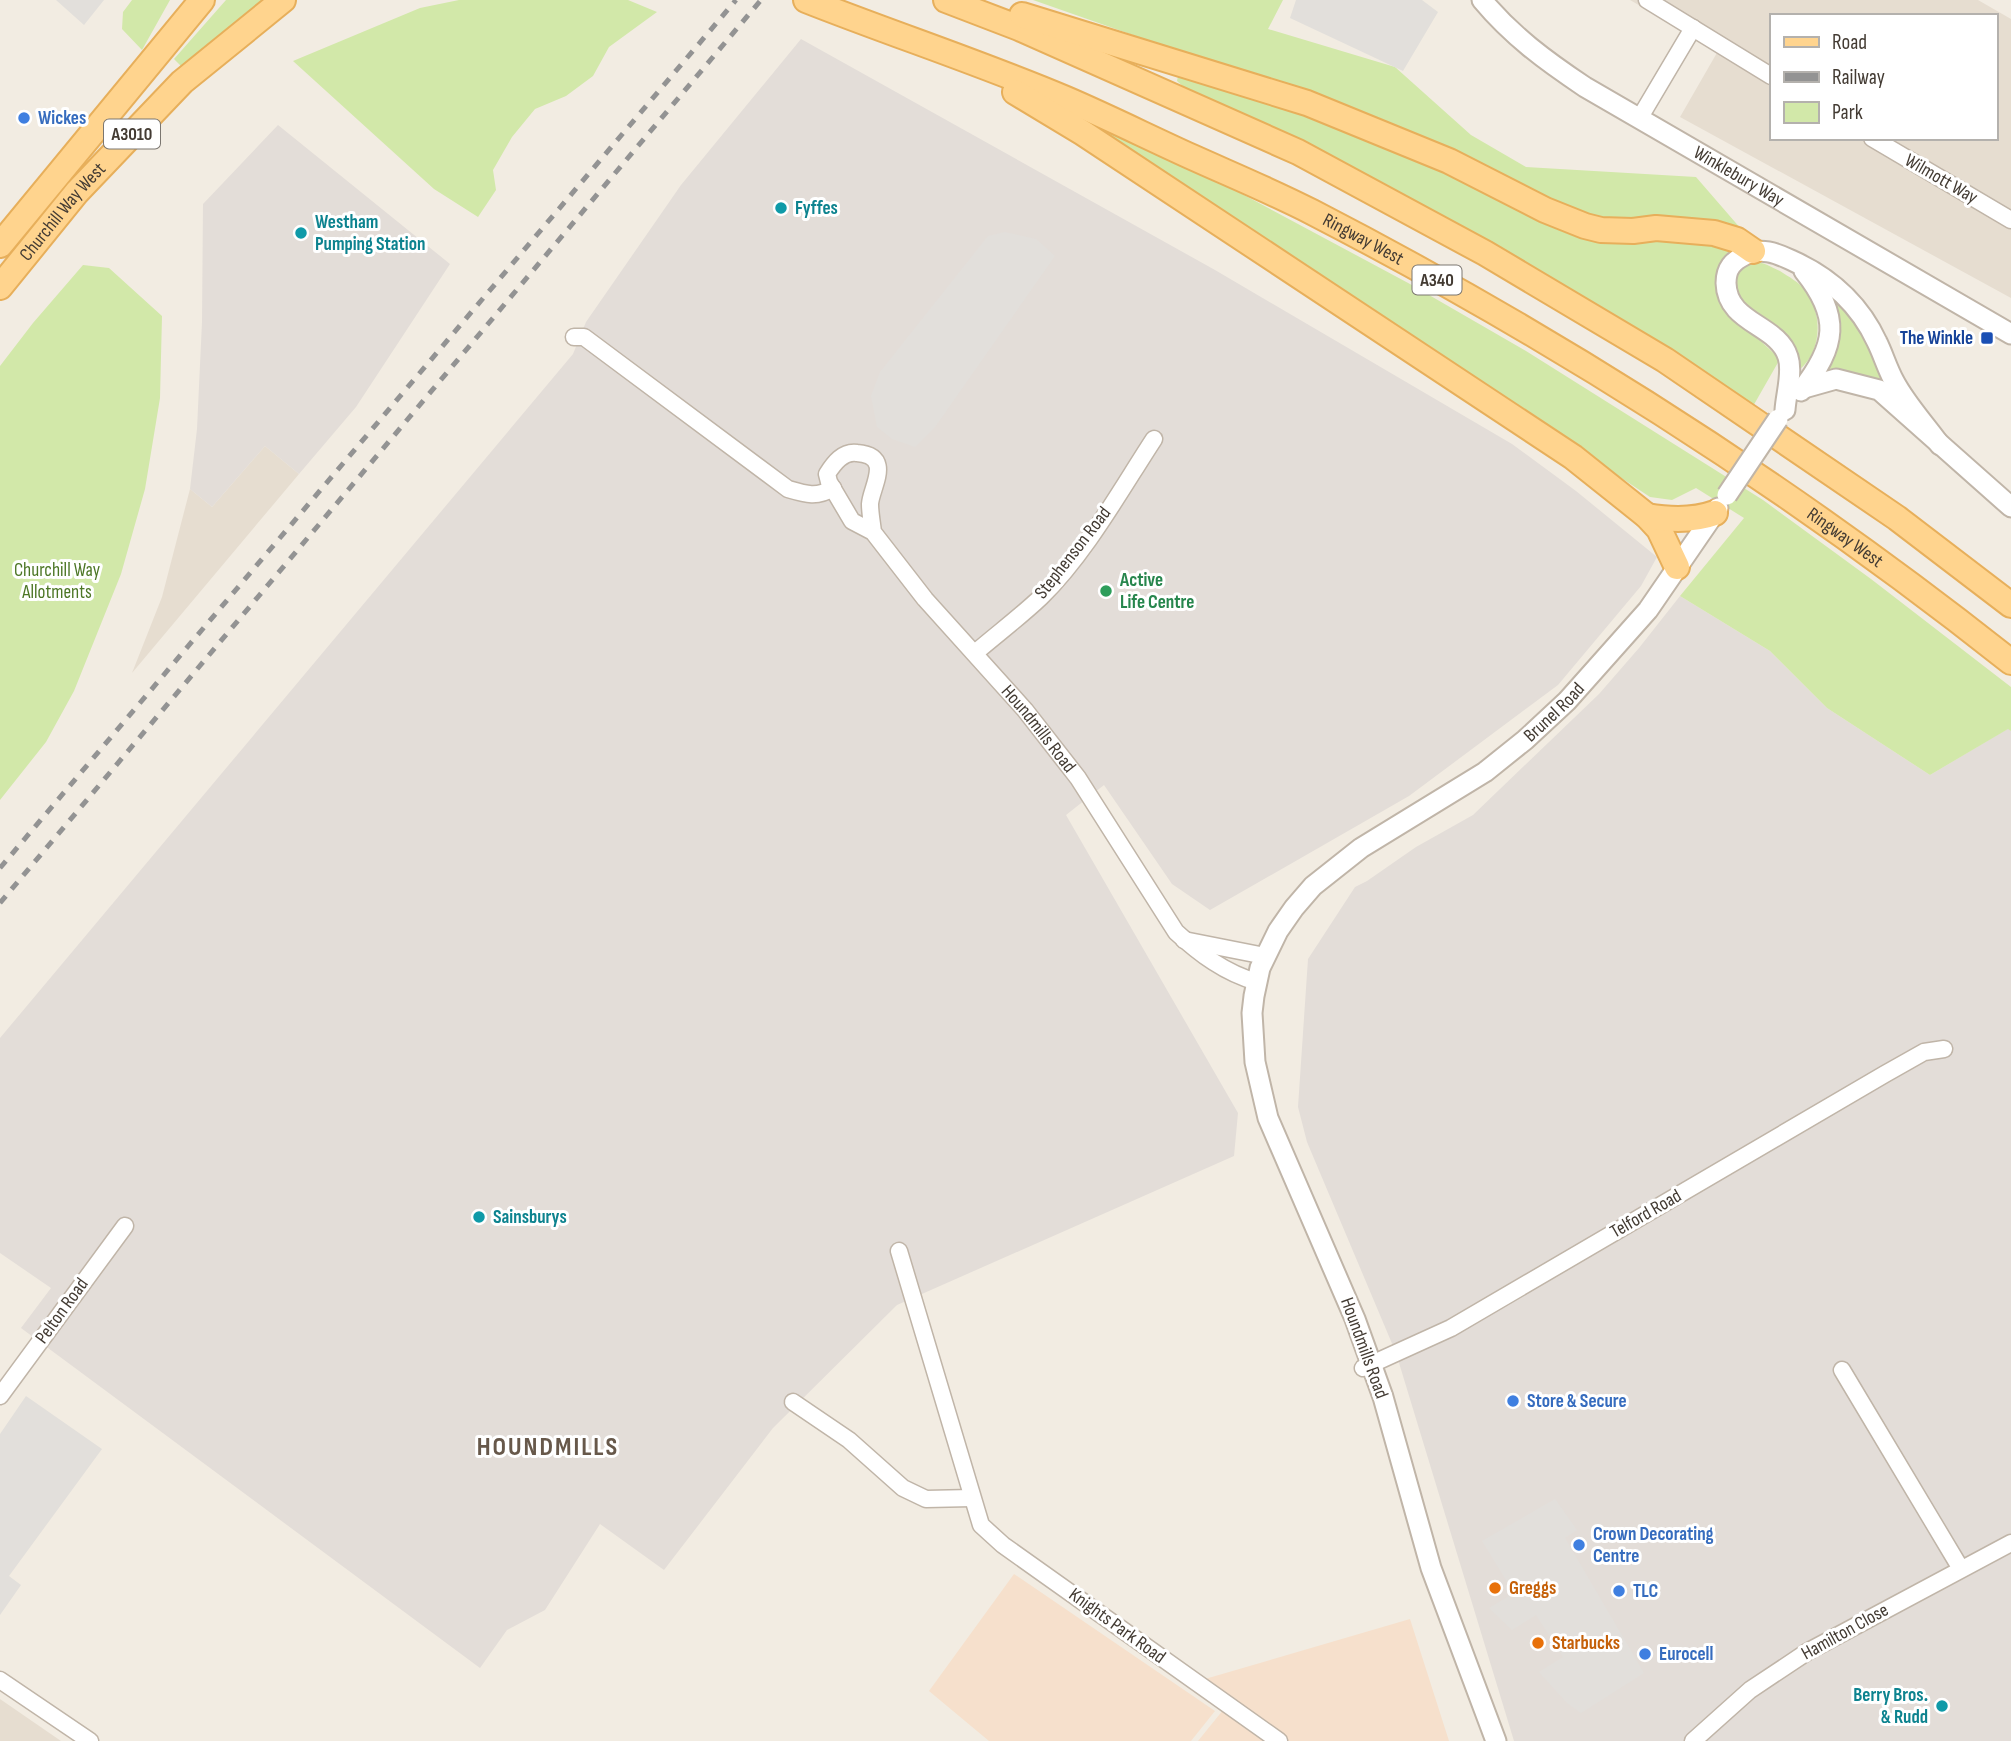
<svg xmlns="http://www.w3.org/2000/svg" width="2011" height="1741" font-family="'Sofia Sans Condensed',sans-serif">
	<rect width="100%" height="100%" fill="#f2ece2"/>
	<!-- residential -->
	<path fill="#e6ddd0" fill-rule="evenodd" d="M1630 0H1978L2011 19V298L1680 117 1718 51ZM1771 16H1995V138H1771Z
		M265 446 299 474 132 673 162 597 190 489 212 507Z
		M0 1699 61 1741H0Z"/>
	<!-- commercial -->
	<path fill="#f6e0cc" d="M1014 1574 1215 1711 1191 1741H989L929 1691Z
		M1410 1619 1449 1741H1198L1232 1699 1205 1679Z"/>
	<!-- industrial -->
	<path fill="#e3ddd8" d="M801 39 1215 270 1512 444 1576 491 1657 557 1641 586 1558 685 1409 796 1210 910 1172 884 1104 785 1066 815 1238 1113 1234 1156 897 1305 773 1428 664 1570 600 1524 545 1610 507 1630 480 1668 21 1328 51 1288 0 1253V1038L573 354 586 322 681 185Z
		M278 125 450 264 356 407 299 474 265 446 212 507 190 489 197 429 202 322 203 204Z
		M1680 596 1770 651 1827 708 1930 775 2009 728 2011 731V1741H1514L1396 1353 1307 1142 1298 1107 1308 959 1355 887 1367 881 1416 847 1473 815 1599 694 1639 648Z"/>
	<!-- green -->
	<path fill="#d2e8a9" d="M132 0H170L142 50 122 29 123 12Z
		M226 0H263L183 68 174 59Z
		M459 0H628L657 12 609 47 593 76 566 96 535 109 512 137 493 170 496 190 478 217 434 189 293 61 420 8Z
		M1033 0H1283L1268 29 1395 67 1471 135 1526 167 1696 177 1748 237 1724 307 1780 359 1752 408 1536 272 1186 89 1177 81 1179 71 1150 41Z
		M1078 117 1216 180 1410 284 1526 351 1763 500 1871 579 2011 687V731L2008 729 1930 775 1827 708 1770 651 1680 596 1744 518 1696 488 1672 500 1650 497Z
		M1754 262C1764 262 1771 267 1780 271 1789 277 1799 282 1806 291 1823 314 1822 352 1799 370L1736 295V275L1742 268Z
		M83 265 109 268 162 316 160 398 145 489 121 574 74 691 46 742 0 800V366L33 323Z
		M1830 296 1835 298 1864 334 1883 377 1873 383 1837 372H1820Z"/>
	<!-- parking -->
	<path fill="#e2dfdb" d="M56 0H104L84 25Z
		M1296 0H1422L1438 12 1403 71 1290 18Z
		M1005 232 1036 239 1055 256 935 427 915 447 892 439 877 427 871 396 880 372 988 236Z
		M26 1396 102 1449 9 1576 21 1585 0 1615V1434Z
		M1555 1499 1577 1530 1565 1538 1644 1673 1581 1713 1567 1703 1539 1672 1563 1657 1536 1615 1512 1630 1489 1608 1514 1593 1482 1541Z"/>
	<g fill="none" stroke-linecap="round" stroke-linejoin="round">
		<defs>
			<g id="minor">
				<path d="M1647 0 1771 76"/>
				<path d="M1639 119 1693 28"/>
				<path d="M1872 138 2011 220"/>
				<path d="M574 337H584L788 489C805 494 817 498 833 488"/>
				<path id="s1" d="M873 532C872 523 870 513 870 504 871 487 894 456 857 453 843 451 834 463 827 474L829 482 852 521 873 532 925 599 1025 710 1078 778 1176 932C1200 954 1225 973 1257 982"/>
				<path d="M975 653C997 634 1020 617 1041 597 1085 554 1120 491 1154 439"/>
				<path d="M1184 940 1265 956"/>
				<path d="M899 1251 981 1525 1003 1545 1279 1741"/>
				<path d="M1363 1368 1451 1328 1885 1074 1924 1052 1944 1049"/>
				<path d="M1842 1370 1961 1569"/>
				<path d="M0 1396 125 1226"/>
				<path d="M793 1402 849 1440 903 1488 926 1499 972 1498"/>
				<path d="M0 1680 90 1741"/>
				<path d="M1693 1741 1750 1690 1807 1652 2011 1543"/>
			</g>
			<g id="tertiary">
				<path id="s2" d="M1482 0C1512 36 1546 61 1585 87L2011 334"/>
				<path d="M1804 388 1836 379 1879 390 2011 507"/>
				<path d="M1801 391C1837 345 1841 317 1804 271"/>
				<path d="M1785 410C1786 394 1793 372 1788 357 1778 324 1727 324 1726 283 1726 268 1733 261 1745 255 1761 247 1776 253 1791 260 1829 277 1859 303 1877 342 1883 354 1887 368 1894 381 1906 404 1925 424 1940 445"/>
				<path id="s3" d="M1496 1741 1431 1568 1383 1397 1355 1319 1268 1118 1255 1062 1252 1013 1254 996 1260 968 1278 931 1294 908 1313 886 1361 848 1485 772 1525 740 1567 701 1648 610 1718 508"/>
			</g>
			<g id="primary">
				<path id="s4" d="M806 0C892 34 981 63 1066 99 1108 117 1150 138 1192 157 1232 175 1273 192 1312 212 1558 339 1794 490 2011 662"/>
				<path d="M946 0 1019 28 1298 152 1485 253 1665 360 1897 518 2011 605"/>
				<path d="M1022 15 1307 103 1449 161 1545 210 1585 226 1601 230 1633 231 1656 228 1714 233 1737 240 1753 251"/>
				<path d="M1015 92 1083 133 1573 457 1647 516 1659 529 1677 567"/>
				<path d="M0 245 202 0"/>
				<path id="s5" d="M0 287 77 192 182 82 283 0"/>
				<path d="M1647 516C1670 520 1693 521 1715 513"/>
			</g>
		</defs>
		<!-- minor casing -->
		<use href="#minor" stroke="#c0b5a8" stroke-width="19"/>
		<!-- tertiary casing -->
		<use href="#tertiary" stroke="#c0b5a8" stroke-width="23"/>
		<!-- primary casing -->
		<use href="#primary" stroke="#e7af5b" stroke-width="28"/>
		<!-- minor -->
		<use href="#minor" stroke="#fff" stroke-width="16"/>
		<!-- tertiary -->
		<use href="#tertiary" stroke="#fff" stroke-width="19"/>
		<!-- primary -->
		<use href="#primary" stroke="#ffd48e" stroke-width="24"/>
		<!-- rail -->
		<path stroke="#939393" stroke-width="5" stroke-dasharray="9 9" stroke-linecap="butt" d="M0 868 736 0
			M0 903 761 0"/>
		<defs>
			<path id="tertiary-bridge" d="M1727 495 1778 419"/>
		</defs>
		<!-- tertiary-bridge casing -->
		<use href="#tertiary-bridge" stroke="#c0b5a8" stroke-width="23" stroke-linecap="butt"/>
		<!-- tertiary-bridge -->
		<use href="#tertiary-bridge" stroke="#fff" stroke-width="19"/>
	</g>
	<!-- markers -->
	<g fill="#3f7fe0" stroke="#fff" stroke-width="2.5">
		<circle cx="24" cy="118" r="7"/>
		<circle cx="1513" cy="1401" r="7"/>
		<circle cx="1579" cy="1545" r="7"/>
		<circle cx="1619" cy="1591" r="7"/>
		<circle cx="1645" cy="1654" r="7"/>
	</g>
	<g fill="#0f9aa8" stroke="#fff" stroke-width="2.5">
		<circle cx="781" cy="208" r="7"/>
		<circle cx="301" cy="233" r="7"/>
		<circle cx="479" cy="1217" r="7"/>
		<circle cx="1942" cy="1706" r="7"/>
	</g>
	<rect fill="#1a4fb4" stroke="#fff" stroke-width="2.5" x="1980" y="331" width="14" height="14" rx="3.5"/>
	<circle fill="#2e9e5b" stroke="#fff" stroke-width="2.5" cx="1106" cy="591" r="7"/>
	<g fill="#e8710a" stroke="#fff" stroke-width="2.5">
		<circle cx="1495" cy="1588" r="7"/>
		<circle cx="1538" cy="1643" r="7"/>
	</g>
	<g text-anchor="middle" dominant-baseline="central" stroke-width="6" stroke-linejoin="round" paint-order="stroke">
		<!-- shield labels -->
		<g fill="#fff" stroke="#7b7670" stroke-width="2">
			<rect x="104" y="119.5" width="56" height="29" rx="5"/>
			<rect x="1412.5" y="265.5" width="49" height="29" rx="5"/>
		</g>
		<g font-size="18" font-weight="bold" fill="#433b33">
			<text x="132" y="134">A3010</text>
			<text x="1437" y="280">A340</text>
		</g>
		<!-- shop labels -->
		<g font-size="19" font-weight="bold" fill="#366cbe" stroke="#fff" text-anchor="start">
			<text x="38" y="118">Wickes</text>
			<text x="1527" y="1401">Store &amp; Secure</text>
			<text x="1593" y="1534">Crown Decorating<tspan x="1593" dy="22">Centre</tspan></text>
			<text x="1633" y="1591">TLC</text>
			<text x="1659" y="1654">Eurocell</text>
		</g>
		<!-- street labels -->
		<g font-size="19" fill="#433b33" stroke="#fff">
			<text stroke="none"><textPath href="#s2" startOffset="313">Winklebury Way</textPath></text>
			<text transform="translate(1941 179) rotate(30)">Wilmott Way</text>
			<text stroke="none"><textPath href="#s5" startOffset="98">Churchill Way West</textPath></text>
			<text stroke="none"><textPath href="#s4" startOffset="607">Ringway West</textPath></text>
			<text stroke="none"><textPath href="#s4" startOffset="1174">Ringway West</textPath></text>
			<text transform="translate(1073 553) rotate(-52)">Stephenson Road</text>
			<text stroke="none"><textPath href="#s3" startOffset="1213">Brunel Road</textPath></text>
			<text stroke="none"><textPath href="#s1" startOffset="467">Houndmills Road</textPath></text>
			<text transform="translate(1646 1214) rotate(-30)">Telford Road</text>
			<text transform="translate(62 1311) rotate(-54)">Pelton Road</text>
			<text transform="translate(1364 1348) rotate(70)">Houndmills Road</text>
			<text transform="translate(1117 1626) rotate(36)">Knights Park Road</text>
			<text transform="translate(1845 1632) rotate(-29)">Hamilton Close</text>
		</g>
		<!-- culture labels -->
		<g font-size="19" font-weight="bold" fill="#0d838f" stroke="#fff" text-anchor="start">
			<text x="795" y="208">Fyffes</text>
			<text x="315" y="222">Westham<tspan x="315" dy="22">Pumping Station</tspan></text>
			<text x="493" y="1217">Sainsburys</text>
			<text x="1928" y="1695" text-anchor="end">Berry Bros.<tspan x="1928" dy="22">&amp; Rudd</tspan></text>
		</g>
		<!-- transit labels -->
		<g font-size="19" font-weight="bold" fill="#164399" stroke="#fff" text-anchor="end">
			<text x="1973" y="338">The Winkle</text>
		</g>
		<!-- park labels -->
		<g font-size="19" fill="#4c7625" stroke="#fff">
			<text x="57" y="570">Churchill Way<tspan x="57" dy="22">Allotments</tspan></text>
		</g>
		<!-- leisure labels -->
		<g font-size="19" font-weight="bold" fill="#27864d" stroke="#fff" text-anchor="start">
			<text x="1120" y="580">Active<tspan x="1120" dy="22">Life Centre</tspan></text>
		</g>
		<!-- food labels -->
		<g font-size="19" font-weight="bold" fill="#c56008" stroke="#fff" text-anchor="start">
			<text x="1509" y="1588">Greggs</text>
			<text x="1552" y="1643">Starbucks</text>
		</g>
		<!-- district labels -->
		<g font-size="26" font-weight="bold" letter-spacing="2" fill="#67584a" stroke="#fff">
			<text x="548" y="1447">HOUNDMILLS</text>
		</g>
	</g>
	<!-- legend -->
	<rect x="1770" y="14" width="228" height="126" fill="#ffffff" stroke="#b4b1ad" stroke-width="2"/>
	<rect x="1784" y="37" width="35" height="10" fill="#ffd48e" stroke="#b4b1ad" stroke-width="2"/>
	<text x="1832" y="49" font-size="21" fill="#433b33">Road</text>
	<rect x="1784" y="72" width="35" height="10" fill="#939393" stroke="#b4b1ad" stroke-width="2"/>
	<text x="1832" y="84" font-size="21" fill="#433b33">Railway</text>
	<rect x="1784" y="102" width="35" height="21" fill="#d2e8a9" stroke="#b4b1ad" stroke-width="2"/>
	<text x="1832" y="119" font-size="21" fill="#433b33">Park</text>
</svg>
